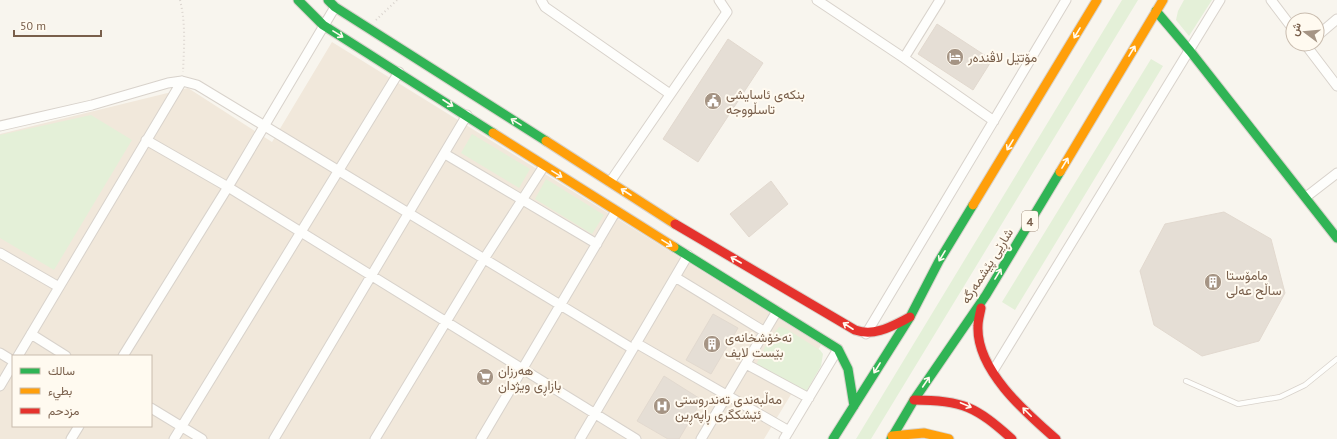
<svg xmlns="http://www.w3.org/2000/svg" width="1337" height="439" font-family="'PT Sans',Vazirmatn,sans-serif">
	<rect width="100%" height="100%" fill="#f8f5ee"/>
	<!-- residential -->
	<path fill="#f1e8db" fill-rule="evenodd" d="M332 42 821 345 764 439H0V134L188 88 272 142ZM13 356H151V426H13Z"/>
	<!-- green -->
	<path fill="#e4f0d8" d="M1122 0H1138L871 439H856Z
		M1184 0H1212L1189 36 1176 20 1178 11Z
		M1151 59 1163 66 1015 310 1002 302Z
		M91 115 132 140 54 270 0 238V135Z
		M472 134 530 169 519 188 461 153Z
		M546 179 604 215 592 234 535 199Z
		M779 327 785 328 820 350 823 354 821 366 806 392 756 365 767 343Z"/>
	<!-- building -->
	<path fill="#e5ded5" stroke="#e2d9cf" d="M937 24 992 60 973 90 918 54Z
		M728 39 763 63 698 162 663 139Z
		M771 181 788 204 749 237 730 214Z
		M1224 212 1271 239 1285 293 1259 341 1202 356 1154 325 1140 271 1165 224Z
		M713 314 738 328 711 374 686 360Z
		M664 376 702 400 679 439H668L637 421Z"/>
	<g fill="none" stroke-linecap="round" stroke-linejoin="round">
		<defs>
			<path id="lane" d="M1186 381 1238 404 1280 397 1305 385 1337 359"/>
			<path id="street" d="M541 0 545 7 670 94
				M817 0 904 58 994 121
				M1271 0 1293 29
				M1317 36 1337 19
				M1305 44 1337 86
				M904 58 940 0
				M0 126 92 105 168 83 182 81 197 85 633 349
				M146 140 228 187 636 439
				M445 154 597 244
				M610 182 727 12 719 0
				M1306 197 1337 173
				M0 253 59 287
				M675 277 765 332
				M31 334 66 356
				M866 334 1066 0
				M636 343 789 431
				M0 353 13 361
				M18 356 182 81
				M123 356 228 187 335 7
				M746 364 809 398
				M993 371 1220 0
				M0 386 13 364
				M151 408 202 439
				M71 439 79 426
				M174 439 399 72
				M274 439 467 115
				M375 439 484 259 544 166
				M481 439 616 211
				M580 439 688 255
				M701 439 777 311
				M784 439 838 349"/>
			<path id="fast" d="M298 0 323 25 493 133
				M328 0 335 7 546 141
				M1156 11 1190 51 1337 238
				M674 247 838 349 848 369 854 406
				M833 439 910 317 939 261 973 205
				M891 439 914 400 986 295 1060 172"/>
			<path id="slow" d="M493 133 674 247
				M546 141 675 224
				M1060 172 1163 0
				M973 205 1097 0
				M892 436 924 433 949 439"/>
			<path id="jam" d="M675 224 855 330C875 337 892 326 910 317
				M981 308C980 314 978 320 978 326 976 370 1026 413 1056 439
				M914 400C963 400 976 407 1012 439"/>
		</defs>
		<!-- lane casing -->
		<use href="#lane" stroke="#d8d2cb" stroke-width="6"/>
		<!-- street casing -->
		<use href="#street" stroke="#d8d2cb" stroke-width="11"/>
		<!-- fast casing -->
		<use href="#fast" stroke="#d8d2cb" stroke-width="11"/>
		<!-- slow casing -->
		<use href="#slow" stroke="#d8d2cb" stroke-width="11"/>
		<!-- jam casing -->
		<use href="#jam" stroke="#d8d2cb" stroke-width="11"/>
		<!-- path -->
		<path stroke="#dbd5cf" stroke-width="2" stroke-dasharray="1 3" stroke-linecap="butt" d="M180 0C186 24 184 48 183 72
			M376 20 397 0"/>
		<!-- lane -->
		<use href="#lane" stroke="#fefefc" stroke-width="4.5"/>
		<!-- street -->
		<use href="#street" stroke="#fefefc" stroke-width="9"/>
		<!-- fast -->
		<use href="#fast" stroke="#30b455" stroke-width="9"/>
		<!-- slow -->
		<use href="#slow" stroke="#ff9f0a" stroke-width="9"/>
		<!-- jam -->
		<use href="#jam" stroke="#e5322d" stroke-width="9"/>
	</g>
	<!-- one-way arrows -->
	<defs><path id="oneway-shaft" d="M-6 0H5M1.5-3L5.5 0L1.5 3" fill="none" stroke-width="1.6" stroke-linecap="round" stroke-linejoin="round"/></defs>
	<g stroke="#fffaf0">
		<use href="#oneway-shaft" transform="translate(1077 33) rotate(121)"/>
		<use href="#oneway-shaft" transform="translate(338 34) rotate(32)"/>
		<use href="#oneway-shaft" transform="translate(1132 51) rotate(-59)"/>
		<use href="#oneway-shaft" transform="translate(448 103) rotate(33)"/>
		<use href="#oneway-shaft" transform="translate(516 122) rotate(-148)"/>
		<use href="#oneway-shaft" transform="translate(1010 145) rotate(121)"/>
		<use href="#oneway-shaft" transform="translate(1065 163) rotate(-59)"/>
		<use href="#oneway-shaft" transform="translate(557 174) rotate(32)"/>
		<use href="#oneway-shaft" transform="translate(626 192) rotate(-147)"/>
		<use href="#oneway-shaft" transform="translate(667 243) rotate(32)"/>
		<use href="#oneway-shaft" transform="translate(942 256) rotate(121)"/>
		<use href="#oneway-shaft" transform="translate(736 260) rotate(-150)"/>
		<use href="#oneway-shaft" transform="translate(998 274) rotate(-59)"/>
		<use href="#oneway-shaft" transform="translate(848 326) rotate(-147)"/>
		<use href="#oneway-shaft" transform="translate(877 368) rotate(122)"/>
		<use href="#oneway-shaft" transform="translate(926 382) rotate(-56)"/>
		<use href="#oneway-shaft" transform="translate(966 405) rotate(23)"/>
		<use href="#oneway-shaft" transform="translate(1027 412) rotate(-135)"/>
	</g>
	<!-- icons -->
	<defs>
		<symbol id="hotel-disc" viewBox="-11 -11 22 22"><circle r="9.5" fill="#a59484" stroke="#fffaf0"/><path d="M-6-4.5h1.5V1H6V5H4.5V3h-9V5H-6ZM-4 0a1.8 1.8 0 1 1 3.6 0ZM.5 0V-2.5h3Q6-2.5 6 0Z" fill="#fff"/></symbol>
		<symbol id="civic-disc" viewBox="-11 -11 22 22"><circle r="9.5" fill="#a59484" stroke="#fffaf0"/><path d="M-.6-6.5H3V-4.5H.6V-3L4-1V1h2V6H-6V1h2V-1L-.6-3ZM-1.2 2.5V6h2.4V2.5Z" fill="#fff"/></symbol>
		<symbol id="building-disc" viewBox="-11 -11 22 22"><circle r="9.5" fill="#a59484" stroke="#fffaf0"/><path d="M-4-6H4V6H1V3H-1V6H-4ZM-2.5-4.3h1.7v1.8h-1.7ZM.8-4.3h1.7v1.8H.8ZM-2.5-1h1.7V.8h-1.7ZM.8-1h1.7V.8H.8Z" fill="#fff"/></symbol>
		<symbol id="supermarket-disc" viewBox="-11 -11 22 22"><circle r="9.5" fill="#a59484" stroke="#fffaf0"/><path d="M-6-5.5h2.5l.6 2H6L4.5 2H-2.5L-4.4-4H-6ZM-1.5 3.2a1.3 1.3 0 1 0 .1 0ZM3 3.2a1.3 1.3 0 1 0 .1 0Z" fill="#fff"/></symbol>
		<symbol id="hospital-disc" viewBox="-11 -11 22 22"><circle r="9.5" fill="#a59484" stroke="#fffaf0"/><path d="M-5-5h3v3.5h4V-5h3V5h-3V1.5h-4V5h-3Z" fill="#fff"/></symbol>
	</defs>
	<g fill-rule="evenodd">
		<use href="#hotel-disc" x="945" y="47" width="20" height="20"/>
		<use href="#civic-disc" x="703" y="91" width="20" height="20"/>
		<use href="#building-disc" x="1203" y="272" width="20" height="20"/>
		<use href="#building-disc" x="702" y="334" width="20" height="20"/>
		<use href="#supermarket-disc" x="475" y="367" width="20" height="20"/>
		<use href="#hospital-disc" x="652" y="396" width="20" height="20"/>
	</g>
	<g text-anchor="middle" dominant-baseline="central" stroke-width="4" stroke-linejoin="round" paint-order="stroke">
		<!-- shield labels -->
		<rect fill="#fffaf0" stroke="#a18e7c" stroke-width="1" x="1022" y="211" width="16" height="20" rx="3"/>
		<g font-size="12" font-weight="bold" fill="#795f4b">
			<text x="1030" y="221">4</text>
		</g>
		<!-- poi labels -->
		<g font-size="13" fill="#795f4b" stroke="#fffaf0" text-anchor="start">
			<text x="968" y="57">مۆتێل لاڤندەر</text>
			<text x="726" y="94">بنکەی ئاسایشی<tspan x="726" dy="15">تاسڵووجە</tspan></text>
			<text x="1226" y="275">مامۆستا<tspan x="1226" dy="15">ساڵح عەلی</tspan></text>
			<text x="725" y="337">نەخۆشخانەی<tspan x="725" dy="15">بێست لایف</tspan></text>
			<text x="498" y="370">ھەرزان<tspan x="498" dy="15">بازاڕی ویژدان</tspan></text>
			<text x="675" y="399">مەڵبەندی تەندروستی<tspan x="675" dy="15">ئێشکگری ڕاپەڕین</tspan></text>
		</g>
		<!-- street labels -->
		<g font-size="13" fill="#795f4b" stroke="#fffaf0">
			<text transform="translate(987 266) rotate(-58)">شاڕێی پێشمەرگە</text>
		</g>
	</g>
	<!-- legend -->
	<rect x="12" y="355" width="140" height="72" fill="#fffaf0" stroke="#c9bcae"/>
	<rect x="20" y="368" width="20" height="6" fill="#30b455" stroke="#c9bcae"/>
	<text x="48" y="375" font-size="12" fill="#795f4b">سالك</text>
	<rect x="20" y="388" width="20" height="6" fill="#ff9f0a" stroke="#c9bcae"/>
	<text x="48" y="395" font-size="12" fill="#795f4b">بطيء</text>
	<rect x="20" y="408" width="20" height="6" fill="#e5322d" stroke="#c9bcae"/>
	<text x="48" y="415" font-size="12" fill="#795f4b">مزدحم</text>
	<!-- north arrow -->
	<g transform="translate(1305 32) rotate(286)"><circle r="19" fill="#fffaf0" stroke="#c9bcae"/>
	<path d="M0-3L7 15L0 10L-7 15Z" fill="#a59484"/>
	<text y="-6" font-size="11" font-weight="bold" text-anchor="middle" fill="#795f4b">ش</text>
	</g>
	<!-- scale -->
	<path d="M14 30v6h87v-6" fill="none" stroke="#795f4b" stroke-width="2"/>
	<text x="20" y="30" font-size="12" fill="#795f4b" stroke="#fffaf0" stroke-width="3" paint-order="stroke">50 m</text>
</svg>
